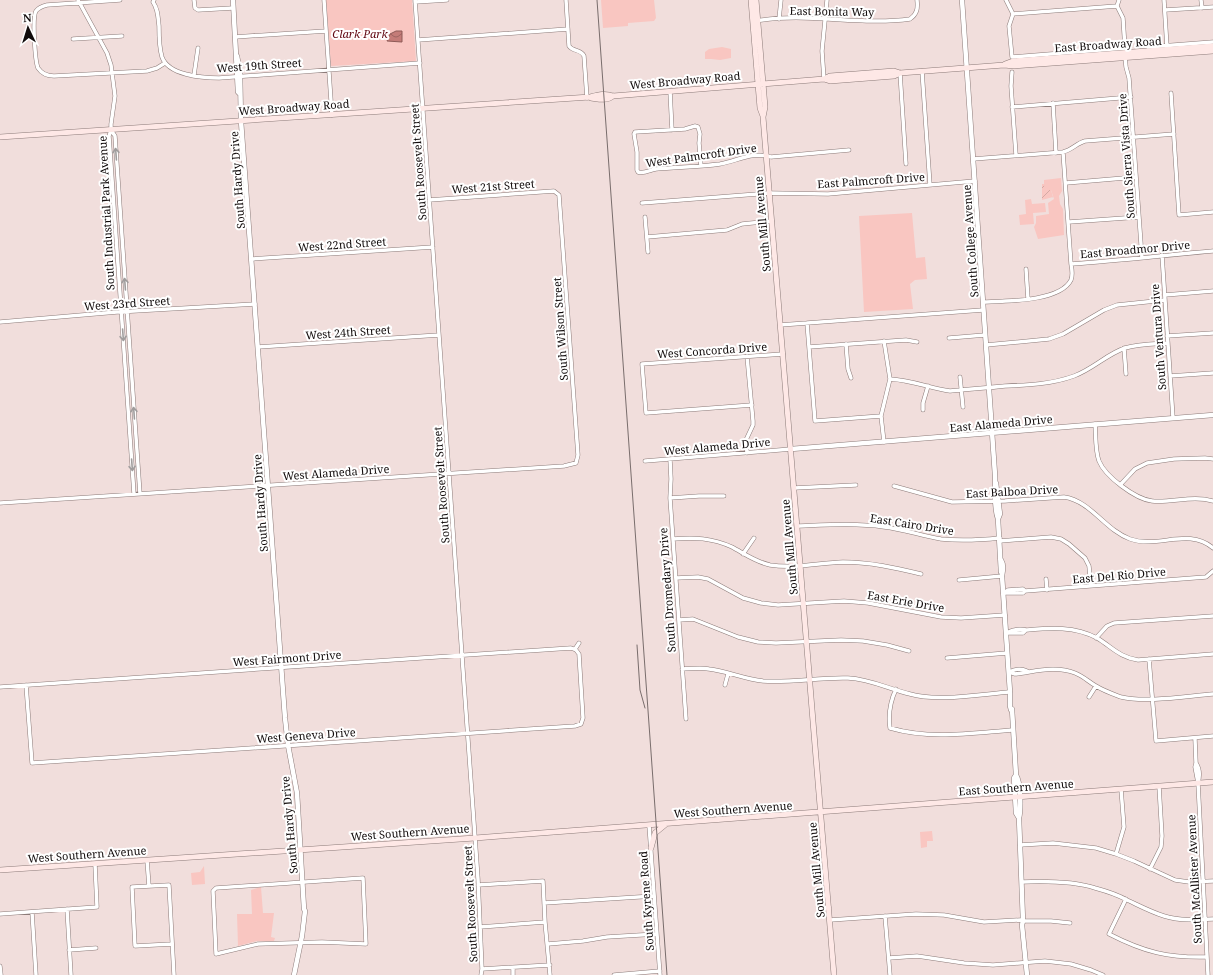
<svg xmlns="http://www.w3.org/2000/svg" width="1213" height="975" font-family="'Noto Serif',serif">
	<defs>
		<pattern id="garden-furrows" width="10" height="10" patternUnits="userSpaceOnUse"><rect width="10" height="10" fill="#f9c6c1"/><path d="M-1 1l2-2M0 10L10 0M9 11l2-2" fill="none" stroke="#d4a9a4"/></pattern>
		<pattern id="water-waves" width="16" height="10" patternUnits="userSpaceOnUse"><rect width="16" height="10" fill="#c47c78"/><path d="M0 5q4-4 8 0t8 0" fill="none" stroke="#9e6461"/></pattern>
	</defs>
	<rect width="100%" height="100%" fill="#f1dedc"/>
	<!-- green -->
	<path fill="#f9c6c1" d="M326 0H412L416 61 331 66Z
		M601 0H654L656 18 654 21 628 23V26L603 28Z
		M722 47 731 49V58L720 60 711 59H705V52L709 49Z
		M1061 178 1062 191 1059 196 1060 204 1063 209 1064 235 1038 239 1034 227 1036 223V216L1049 214 1048 203 1054 199 1051 190H1047L1044 188V180Z
		M1031 199 1032 204 1045 203 1046 212 1033 213 1034 224 1020 225 1019 215 1026 214 1025 200Z
		M912 213 916 258 925 257 927 279 915 280 910 284 913 309 864 312 859 216Z
		M932 831 933 841H927V847L921 848 920 832Z
		M204 866 205 884 192 885 191 873 200 872Z
		M261 887 263 913H274L271 937 275 938 274 941H257L238 946 237 914H252L251 890Z"/>
	<!-- garden -->
	<path fill="url(#garden-furrows)" d="M1042 184H1044C1044 188 1046 190 1051 190L1053 197 1042 200Z"/>
	<!-- water -->
	<path fill="url(#water-waves)" stroke="#8e5a57" d="M396 31H402V42L387 41 390 34Z"/>
	<g fill="none" stroke-linecap="round" stroke-linejoin="round">
		<defs>
			<path id="minor" d="M78 0 107 53 111 65 115 96 111 124V130L115 136 140 494
				M120 0 47 5C43 6 39 7 36 11 32 17 35 61 38 68 42 74 48 76 54 76L147 71 157 68 165 63
				M154 0 153 2C158 9 158 17 159 26 159 35 159 47 162 57 168 75 202 78 219 78L420 63
				M194 0 195 8 198 10 233 8
				M324 0 332 115
				M415 0 478 879 482 969 481 975
				M566 0 569 46C573 52 581 49 584 56L587 98
				M1006 0 1013 14 1009 26 1012 57 1125 48 1123 18 1117 6 1119 0
				M1164 0 1167 47
				M1201 0 1202 8
				M415 2 447 0
				M1165 10 1213 7
				M1013 14 1117 6
				M779 19 781 0
				M756 21C807 12 859 26 910 19 917 14 918 9 917 0
				M235 37 326 31
				M73 39 122 36
				M418 40 568 29
				M1148 47 1213 42
				M1125 56 1126 67 1129 78 1142 258
				M922 71 930 185
				M1012 72 1011 86 1016 155
				M900 73 906 164
				M194 75 198 48
				M824 79 822 51 827 0
				M670 91 672 130
				M1171 93 1179 215 1213 212
				M1053 103 1056 153
				M1012 107 1131 97
				M111 130 109 136 134 494
				M973 159 1063 152C1072 150 1077 143 1085 141L1174 134
				M701 166 699 143 700 134 698 127 695 126 685 129 635 132 634 134 637 152V170L638 172C644 174 650 170 656 169 677 167 699 167 720 164 737 161 754 151 771 157L849 150
				M1066 183 1136 177
				M642 203 769 193 828 194 975 181
				M645 217 648 252
				M1069 222 1139 217
				M647 237 727 230 742 224 772 221
				M1162 255 1173 418
				M252 259 433 247
				M1071 264C1119 261 1166 255 1213 251
				M1026 269 1028 299
				M1165 295 1213 291
				M983 302C1005 301 1060 302 1071 280 1073 275 1072 269 1071 264L1063 152
				M0 322 117 312 255 304
				M807 323 815 421 881 416
				M780 325 983 310
				M1167 336 1213 333
				M949 338 985 335
				M846 344 848 369 851 378
				M986 345 1049 339 1063 334 1104 310 1117 305 1165 300
				M258 347 439 335
				M809 347 906 340 917 342
				M1124 348 1126 374
				M1170 376 1213 373
				M960 377 963 407
				M890 379C911 380 930 388 950 391 968 389 987 388 1005 386 1029 385 1052 384 1074 376 1093 369 1107 354 1125 348 1139 344 1154 344 1168 343
				M752 405 646 413 642 364 783 354
				M923 410V403L928 386
				M1095 424C1096 436 1095 450 1099 461 1105 476 1135 499 1152 501 1172 503 1193 495 1213 501
				M884 442 881 416 890 379 884 341
				M747 453 746 440 753 425V421L747 356
				M670 459 671 479 670 498 686 719
				M645 461 791 449
				M1121 484 1135 469 1147 463 1174 459 1205 458 1213 459
				M894 486 952 502 1005 501 1064 497C1091 501 1105 530 1130 539 1159 549 1188 527 1213 548
				M794 488 856 485
				M670 498 699 496H724
				M0 503 564 466 576 463 578 455 559 195 554 191 429 200
				M797 526C826 525 855 523 884 527 903 529 922 536 941 539 961 541 980 540 1000 538
				M673 539C694 537 712 538 732 547 745 554 756 562 770 565 794 569 819 563 843 562 870 562 896 568 921 574
				M1000 541 1051 537 1061 539 1069 544 1085 558 1089 566 1091 586
				M743 554 754 538
				M676 578 698 577 708 579 743 598 761 603 778 605 844 601 868 603 941 617 961 618 1005 615
				M1046 579 1047 590
				M959 580 1002 576
				M1003 593H1023L1025 591 1206 577 1213 571
				M1004 593 1008 590 1023 589 1025 591
				M679 620 693 619 738 637 758 642 776 643 841 640 863 641 887 645 909 651
				M1006 633C1012 630 1019 628 1026 630 1051 628 1074 626 1097 638 1112 647 1119 657 1138 660L1213 654
				M1007 633H1023L1026 630
				M1096 638 1107 626 1114 623 1213 616
				M575 649 579 643
				M947 658 1007 653
				M1149 659 1156 741 1213 736
				M682 669C691 669 700 667 709 669 727 671 744 679 763 681 791 683 820 677 848 678 870 679 889 689 910 694 937 702 981 694 1010 692
				M1009 672 1015 674C1034 672 1055 665 1075 673 1083 676 1089 682 1096 686 1104 691 1113 694 1121 697 1145 703 1187 696 1213 694
				M1009 672C1015 669 1021 668 1027 671
				M725 685 728 674
				M0 687C190 674 381 660 571 648L576 650 579 654 583 718 581 724 575 726 32 763 26 685
				M896 689C890 702 888 714 890 728 931 740 972 733 1013 730
				M1089 697 1096 686
				M1195 739 1196 763 1195 767 1198 783
				M1196 763C1200 769 1200 776 1198 783L1208 975
				M649 825 660 975
				M1020 845 1053 843 1096 848 1116 854 1134 861 1175 880 1189 882 1213 881
				M1116 854 1124 827 1121 789
				M147 860 149 886
				M1150 869 1161 847 1162 836 1159 786
				M363 878 366 944 322 942 258 944 216 954 213 891 216 888Z
				M1022 882C1046 881 1072 881 1095 888 1106 891 1118 895 1127 900 1140 906 1151 912 1164 916 1180 921 1197 920 1213 919
				M478 885 543 881 545 922 550 975
				M1126 899 1109 934C1144 952 1168 958 1207 957
				M544 903 654 896
				M820 908 829 907
				M67 909 71 975
				M32 912 36 975
				M0 914 97 907 95 864
				M885 916 890 975
				M830 920 916 914 944 915 984 922 1020 920 1023 921H1051L1070 923
				M480 927 545 922
				M172 944 135 946 132 887 169 885 174 975
				M548 944 583 941 607 937 657 934
				M69 950 96 948
				M889 958 917 956 964 963 993 965 1045 961 1071 964 1091 970 1103 975
				M0 966 1 975
				M513 968V975
				M482 969 550 965
				M614 975 660 971"/>
			<path id="tertiary" d="M233 0 238 92 240 94
				M962 0 995 475C996 489 993 505 998 519
				M237 56 240 72 241 121 285 718 288 745 297 793 304 909 305 911 302 936 294 975
				M791 449 1213 415
				M996 483 1000 514 998 519 1001 572
				M1001 560C1004 565 1003 570 1002 576L1010 692V706L1011 710
				M1012 709 1016 775C1021 782 1021 810 1019 818
				M1016 775 1014 778 1016 813 1019 818 1023 921 1022 925 1027 975"/>
			<path id="secondary" d="M751 0 760 108 763 116
				M756 0 765 107 763 117 834 975
				M1005 64 1013 61 1213 46
				M824 79 830 81 894 76 900 73
				M591 98C599 99 607 101 613 96
				M0 137 590 97C598 95 605 93 613 96L824 79 830 76 894 71 900 73 1004 65 1014 66 1213 51
				M651 848 655 833 666 824
				M0 870 475 838 1213 782"/>
		</defs>
		<!-- minor casing -->
		<use href="#minor" stroke="#8c7b79" stroke-width="4.5"/>
		<!-- tertiary casing -->
		<use href="#tertiary" stroke="#8c7b79" stroke-width="5.5"/>
		<!-- secondary casing -->
		<use href="#secondary" stroke="#8c7b79" stroke-width="6"/>
		<!-- minor -->
		<use href="#minor" stroke="#fff" stroke-width="3.5"/>
		<!-- tertiary -->
		<use href="#tertiary" stroke="#fff" stroke-width="4.5"/>
		<!-- secondary -->
		<use href="#secondary" stroke="#fee8e6" stroke-width="5"/>
		<!-- rail -->
		<path stroke="#796d6c" stroke-width="1" d="M597 0 667 975
			M637 645 640 690 645 708"/>
	</g>
	<!-- one-way arrows -->
	<defs><path id="oneway-shaft" d="M-6 0H5M1.5-3L5.5 0L1.5 3" fill="none" stroke-width="1.6" stroke-linecap="round" stroke-linejoin="round"/></defs>
	<g stroke="#a09d9d">
		<use href="#oneway-shaft" transform="translate(116 154) rotate(-94)"/>
		<use href="#oneway-shaft" transform="translate(125 284) rotate(-94)"/>
		<use href="#oneway-shaft" transform="translate(123 335) rotate(86)"/>
		<use href="#oneway-shaft" transform="translate(134 413) rotate(-94)"/>
		<use href="#oneway-shaft" transform="translate(132 465) rotate(86)"/>
	</g>
	<g text-anchor="middle" dominant-baseline="central" stroke-width="4" stroke-linejoin="round" paint-order="stroke">
		<!-- street labels -->
		<g font-size="11" fill="#110b0b" stroke="#fff">
			<text transform="translate(832 11) rotate(1)">East Bonita Way</text>
			<text transform="translate(1108 44) rotate(-4)">East Broadway Road</text>
			<text transform="translate(259 65) rotate(-4)">West 19th Street</text>
			<text transform="translate(685 80) rotate(-5)">West Broadway Road</text>
			<text transform="translate(294 107) rotate(-4)">West Broadway Road</text>
			<text transform="translate(701 155) rotate(-8)">West Palmcroft Drive</text>
			<text transform="translate(1126 156) rotate(-94)">South Sierra Vista Drive</text>
			<text transform="translate(418 162) rotate(-94)">South Roosevelt Street</text>
			<text transform="translate(237 180) rotate(-94)">South Hardy Drive</text>
			<text transform="translate(871 180) rotate(-4)">East Palmcroft Drive</text>
			<text transform="translate(493 186) rotate(-4)">West 21st Street</text>
			<text transform="translate(106 213) rotate(-93)">South Industrial Park Avenue</text>
			<text transform="translate(762 224) rotate(-95)">South Mill Avenue</text>
			<text transform="translate(970 241) rotate(-94)">South College Avenue</text>
			<text transform="translate(342 244) rotate(-4)">West 22nd Street</text>
			<text transform="translate(1135 249) rotate(-5)">East Broadmor Drive</text>
			<text transform="translate(127 303) rotate(-4)">West 23rd Street</text>
			<text transform="translate(560 329) rotate(-94)">South Wilson Street</text>
			<text transform="translate(348 332) rotate(-4)">West 24th Street</text>
			<text transform="translate(1158 337) rotate(-94)">South Ventura Drive</text>
			<text transform="translate(712 350) rotate(-4)">West Concorda Drive</text>
			<text transform="translate(1001 423) rotate(-5)">East Alameda Drive</text>
			<text transform="translate(717 446) rotate(-5)">West Alameda Drive</text>
			<text transform="translate(336 472) rotate(-4)">West Alameda Drive</text>
			<text transform="translate(441 485) rotate(-94)">South Roosevelt Street</text>
			<text transform="translate(1012 491) rotate(-3)">East Balboa Drive</text>
			<text transform="translate(260 503) rotate(-94)">South Hardy Drive</text>
			<text transform="translate(912 524) rotate(9)">East Cairo Drive</text>
			<text transform="translate(789 547) rotate(-95)">South Mill Avenue</text>
			<text transform="translate(1119 575) rotate(-5)">East Del Rio Drive</text>
			<text transform="translate(667 590) rotate(-94)">South Dromedary Drive</text>
			<text transform="translate(906 601) rotate(10)">East Erie Drive</text>
			<text transform="translate(287 658) rotate(-4)">West Fairmont Drive</text>
			<text transform="translate(306 735) rotate(-4)">West Geneva Drive</text>
			<text transform="translate(1016 787) rotate(-4)">East Southern Avenue</text>
			<text transform="translate(733 809) rotate(-4)">West Southern Avenue</text>
			<text transform="translate(289 825) rotate(-95)">South Hardy Drive</text>
			<text transform="translate(410 832) rotate(-4)">West Southern Avenue</text>
			<text transform="translate(87 854) rotate(-4)">West Southern Avenue</text>
			<text transform="translate(816 870) rotate(-95)">South Mill Avenue</text>
			<text transform="translate(1194 879) rotate(-93)">South McAllister Avenue</text>
			<text transform="translate(646 901) rotate(-94)">South Kyrene Road</text>
			<text transform="translate(470 904) rotate(-93)">South Roosevelt Street</text>
		</g>
		<!-- park labels -->
		<g font-size="11" font-style="italic" fill="#60050f" stroke="#fff">
			<text x="360" y="33">Clark Park</text>
		</g>
	</g>
	<!-- north arrow -->
	<g transform="translate(28 28) rotate(356)" stroke="#ffffff" stroke-width="3" paint-order="stroke">
	<path d="M0-3L7 15L0 10L-7 15Z" fill="#110b0b"/>
	<text y="-6" font-size="11" font-weight="bold" text-anchor="middle" fill="#110b0b">N</text>
	</g>
</svg>
